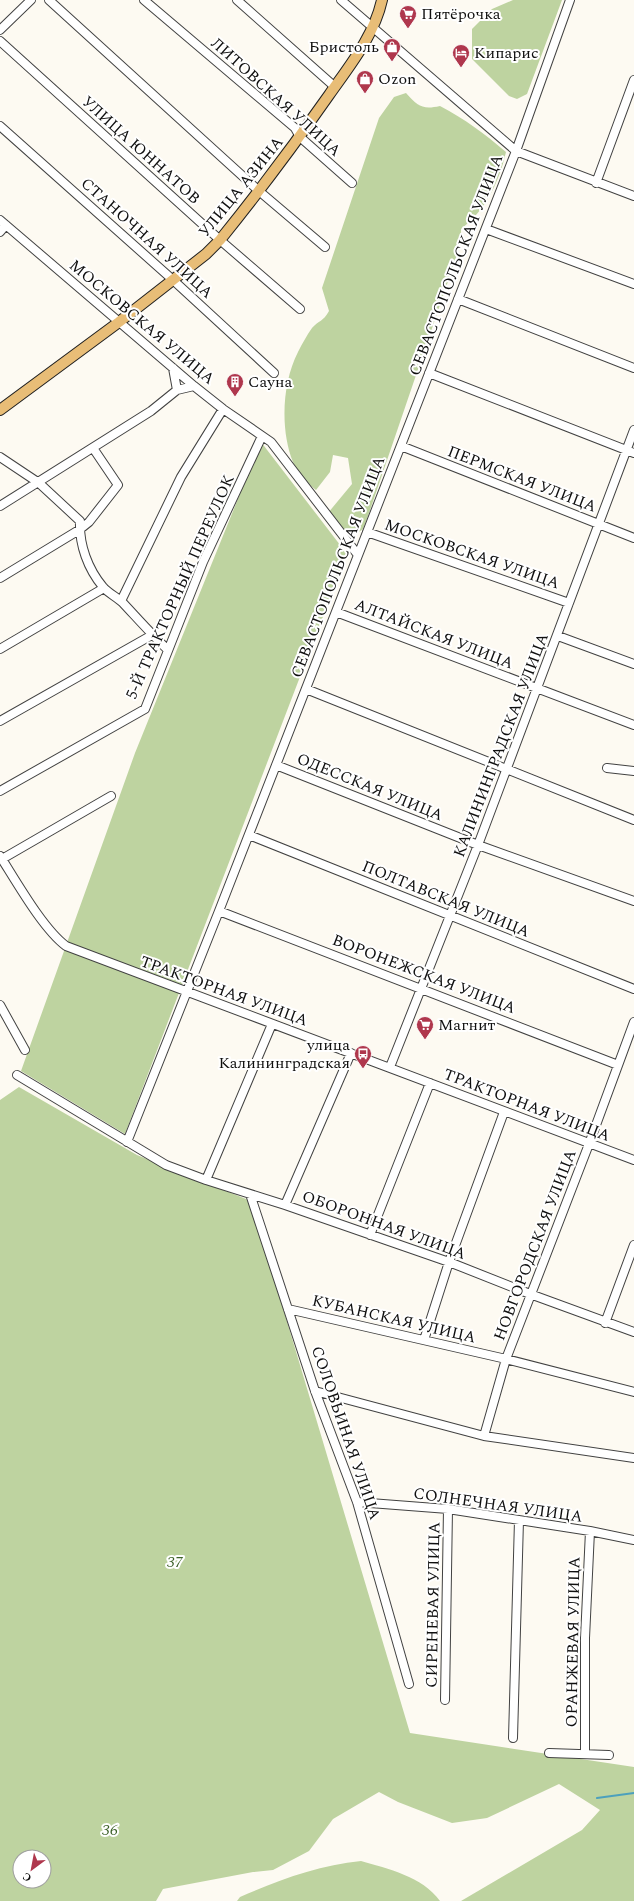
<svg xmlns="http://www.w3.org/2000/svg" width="634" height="1901" font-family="Spectral,serif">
	<rect width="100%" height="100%" fill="#fdfaf2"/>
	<!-- forest -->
	<path fill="#bed3a0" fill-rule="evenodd" d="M513 0H562L527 94 517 99 509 96 472 59V29L492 9Z
		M406 93C418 106 422 110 440 106 465 119 485 134 506 152 499 182 486 210 461 229V238L457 255 368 516 363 529 356 534H349L328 513 352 484 348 458 333 455 330 472 316 490C307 483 297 473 293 462 280 430 282 383 298 352 302 344 307 335 312 328 319 320 323 322 329 311L322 288 379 118 394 97Z
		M261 442 347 554 125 1134 21 1071 135 753Z
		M19 1087 137 1155 251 1201 410 1733 634 1767V1901H461L582 1830 600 1810 559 1784 487 1818 452 1823 398 1802 379 1792 333 1819 309 1851 273 1870 253 1872 163 1889 156 1901H0V1100ZM20 1857H44V1881H20Z
		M361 1861C388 1869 422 1876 440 1901H237L240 1897C279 1880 319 1865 361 1861Z"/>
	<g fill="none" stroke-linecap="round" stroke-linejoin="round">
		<!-- stream -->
		<path stroke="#4ca0bd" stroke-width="2" d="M597 1798 634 1793"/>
		<defs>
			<path id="minor" d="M49 0 259 191 325 247
				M144 0 295 128 300 137 352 183
				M237 0 335 87
				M341 0 516 151 634 196
				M0 30 31 0
				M0 41 220 240 300 309
				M0 126 173 280 274 373
				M596 183 634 80
				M0 220 194 386 223 409 271 442 358 555
				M486 229 634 284
				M0 232 6 225
				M458 299 634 368
				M173 368 177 390
				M429 373 634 453
				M401 446 634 538
				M0 457 39 483 80 521C79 545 88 569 103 587 108 593 117 597 123 603 138 619 152 635 168 650
				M0 506 151 411 177 390 194 386
				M367 532 569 603
				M0 578 79 530 89 522 118 485 93 448
				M121 601 181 477 223 409
				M336 612 634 725
				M558 636 634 664
				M0 649 104 588
				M306 689 634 820
				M0 721 152 635
				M276 765 478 845 634 901
				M607 768 634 771
				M0 791 145 709 203 562 262 436
				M249 835 634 989
				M0 856C16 881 43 929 66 946L634 1160
				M2 859 111 796
				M219 911 618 1065
				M0 1005 25 1050
				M390 1067 478 845 634 430
				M17 1075 166 1165 206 1180 285 1205 449 1262 530 1294 634 1332
				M127 1142 219 911 516 151 570 0
				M206 1180 272 1024
				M250 1194 315 1391 357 1502 409 1684
				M285 1205 351 1053
				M370 1235 430 1083
				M288 1309 506 1359 634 1392
				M605 1323 634 1245
				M424 1340 449 1262 504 1112
				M315 1391 484 1436 634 1458
				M484 1436 506 1359 589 1144 634 1022
				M357 1502 448 1509 590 1531 634 1540
				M445 1700 448 1509
				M513 1738 519 1520
				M549 1753 609 1755
				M585 1754V1638L590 1531"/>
			<path id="major" d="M0 410 119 322 206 254 220 240C258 193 294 145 329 95 350 65 374 36 382 0"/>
		</defs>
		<!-- minor casing -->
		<use href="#minor" stroke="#424242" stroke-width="10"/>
		<!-- major casing -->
		<use href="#major" stroke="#202020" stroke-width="12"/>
		<!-- minor -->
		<use href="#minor" stroke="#fff" stroke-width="8"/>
		<!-- major -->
		<use href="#major" stroke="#e8bd77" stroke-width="10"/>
	</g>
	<!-- icons -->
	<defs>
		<symbol id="supermarket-pin" viewBox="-11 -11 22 30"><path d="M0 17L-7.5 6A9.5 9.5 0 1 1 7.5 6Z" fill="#af374d" stroke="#fff"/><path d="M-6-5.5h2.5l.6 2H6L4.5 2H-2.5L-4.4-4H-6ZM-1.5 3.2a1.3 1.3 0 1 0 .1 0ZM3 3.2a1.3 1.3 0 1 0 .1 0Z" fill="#fff"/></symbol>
		<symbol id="shop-pin" viewBox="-11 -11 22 30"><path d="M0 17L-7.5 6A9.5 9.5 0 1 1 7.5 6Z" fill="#af374d" stroke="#fff"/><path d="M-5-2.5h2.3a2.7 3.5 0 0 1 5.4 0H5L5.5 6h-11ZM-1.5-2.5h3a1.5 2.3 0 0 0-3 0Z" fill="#fff"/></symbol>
		<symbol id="hotel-pin" viewBox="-11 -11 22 30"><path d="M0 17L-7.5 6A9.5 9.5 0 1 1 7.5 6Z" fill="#af374d" stroke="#fff"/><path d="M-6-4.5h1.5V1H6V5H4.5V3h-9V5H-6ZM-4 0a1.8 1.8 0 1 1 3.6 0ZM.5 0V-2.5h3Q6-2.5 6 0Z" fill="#fff"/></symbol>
		<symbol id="building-pin" viewBox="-11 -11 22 30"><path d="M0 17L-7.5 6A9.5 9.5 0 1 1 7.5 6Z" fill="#af374d" stroke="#fff"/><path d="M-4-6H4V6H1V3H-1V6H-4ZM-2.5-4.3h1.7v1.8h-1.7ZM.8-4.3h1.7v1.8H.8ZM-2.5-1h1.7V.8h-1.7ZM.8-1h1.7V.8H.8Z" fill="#fff"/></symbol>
		<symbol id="bus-pin" viewBox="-11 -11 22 30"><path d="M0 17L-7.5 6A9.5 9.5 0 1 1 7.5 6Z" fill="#af374d" stroke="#fff"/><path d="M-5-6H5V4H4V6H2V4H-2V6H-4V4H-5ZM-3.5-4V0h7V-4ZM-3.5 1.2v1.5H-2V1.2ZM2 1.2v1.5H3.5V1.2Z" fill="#fff"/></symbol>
	</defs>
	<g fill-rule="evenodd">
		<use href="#supermarket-pin" x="398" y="4" width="20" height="27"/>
		<use href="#shop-pin" x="382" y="37" width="20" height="27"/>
		<use href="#hotel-pin" x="451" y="43" width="20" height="27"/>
		<use href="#shop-pin" x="355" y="69" width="20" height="27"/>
		<use href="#building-pin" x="225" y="372" width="20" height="27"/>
		<use href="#supermarket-pin" x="415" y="1015" width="20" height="27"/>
		<use href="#bus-pin" x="353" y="1044" width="20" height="27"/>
	</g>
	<g text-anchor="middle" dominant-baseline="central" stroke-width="4" stroke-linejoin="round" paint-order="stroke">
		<!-- poi labels -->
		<g font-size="16" fill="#0f0f0f" stroke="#fff" text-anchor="start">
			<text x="421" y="14">Пятёрочка</text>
			<text x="379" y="47" text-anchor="end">Бристоль</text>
			<text x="474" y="53">Кипарис</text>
			<text x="378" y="79">Ozon</text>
			<text x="248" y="382">Сауна</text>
			<text x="438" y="1025">Магнит</text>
			<text x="350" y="1045" text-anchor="end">улица<tspan x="350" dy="18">Калининградская</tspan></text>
		</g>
		<!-- street labels -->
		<g font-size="16" fill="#0f0f0f" stroke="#fff">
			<text transform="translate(276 97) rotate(42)">ЛИТОВСКАЯ УЛИЦА</text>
			<text transform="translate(141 150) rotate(42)">УЛИЦА ЮННАТОВ</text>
			<text transform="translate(241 187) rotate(-51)">УЛИЦА АЗИНА</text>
			<text transform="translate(147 238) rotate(42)">СТАНОЧНАЯ УЛИЦА</text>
			<text transform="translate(456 265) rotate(-69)">СЕВАСТОПОЛЬСКАЯ УЛИЦА</text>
			<text transform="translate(142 322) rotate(40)">МОСКОВСКАЯ УЛИЦА</text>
			<text transform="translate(522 479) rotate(21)">ПЕРМСКАЯ УЛИЦА</text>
			<text transform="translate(472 554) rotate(19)">МОСКОВСКАЯ УЛИЦА</text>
			<text transform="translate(338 567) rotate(-69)">СЕВАСТОПОЛЬСКАЯ УЛИЦА</text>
			<text transform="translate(180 587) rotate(-66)">5-Й ТРАКТОРНЫЙ ПЕРЕУЛОК</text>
			<text transform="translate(434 634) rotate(21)">АЛТАЙСКАЯ УЛИЦА</text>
			<text transform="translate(501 745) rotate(-69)">КАЛИНИНГРАДСКАЯ УЛИЦА</text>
			<text transform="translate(370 787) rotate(22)">ОДЕССКАЯ УЛИЦА</text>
			<text transform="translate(446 899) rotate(22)">ПОЛТАВСКАЯ УЛИЦА</text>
			<text transform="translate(424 974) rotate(21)">ВОРОНЕЖСКАЯ УЛИЦА</text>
			<text transform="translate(224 991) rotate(20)">ТРАКТОРНАЯ УЛИЦА</text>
			<text transform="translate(527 1105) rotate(21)">ТРАКТОРНАЯ УЛИЦА</text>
			<text transform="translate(384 1225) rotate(20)">ОБОРОННАЯ УЛИЦА</text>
			<text transform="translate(535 1245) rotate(-69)">НОВГОРОДСКАЯ УЛИЦА</text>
			<text transform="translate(394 1319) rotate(13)">КУБАНСКАЯ УЛИЦА</text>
			<text transform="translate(346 1433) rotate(71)">СОЛОВЬИНАЯ УЛИЦА</text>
			<text transform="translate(498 1505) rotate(8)">СОЛНЕЧНАЯ УЛИЦА</text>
			<text transform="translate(433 1605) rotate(-89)">СИРЕНЕВАЯ УЛИЦА</text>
			<text transform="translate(573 1642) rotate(-89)">ОРАНЖЕВАЯ УЛИЦА</text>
		</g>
		<!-- park labels -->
		<g font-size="16" font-style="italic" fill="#3a5f26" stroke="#fff">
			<text x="175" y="1562">37</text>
			<text x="110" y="1830">36</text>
		</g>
	</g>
	<!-- north arrow -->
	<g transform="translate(32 1869) rotate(212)"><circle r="19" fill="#ffffff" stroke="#9f9f9f"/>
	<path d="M0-3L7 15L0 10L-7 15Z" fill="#af374d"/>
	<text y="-6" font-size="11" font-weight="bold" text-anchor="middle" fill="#0f0f0f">С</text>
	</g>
</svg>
